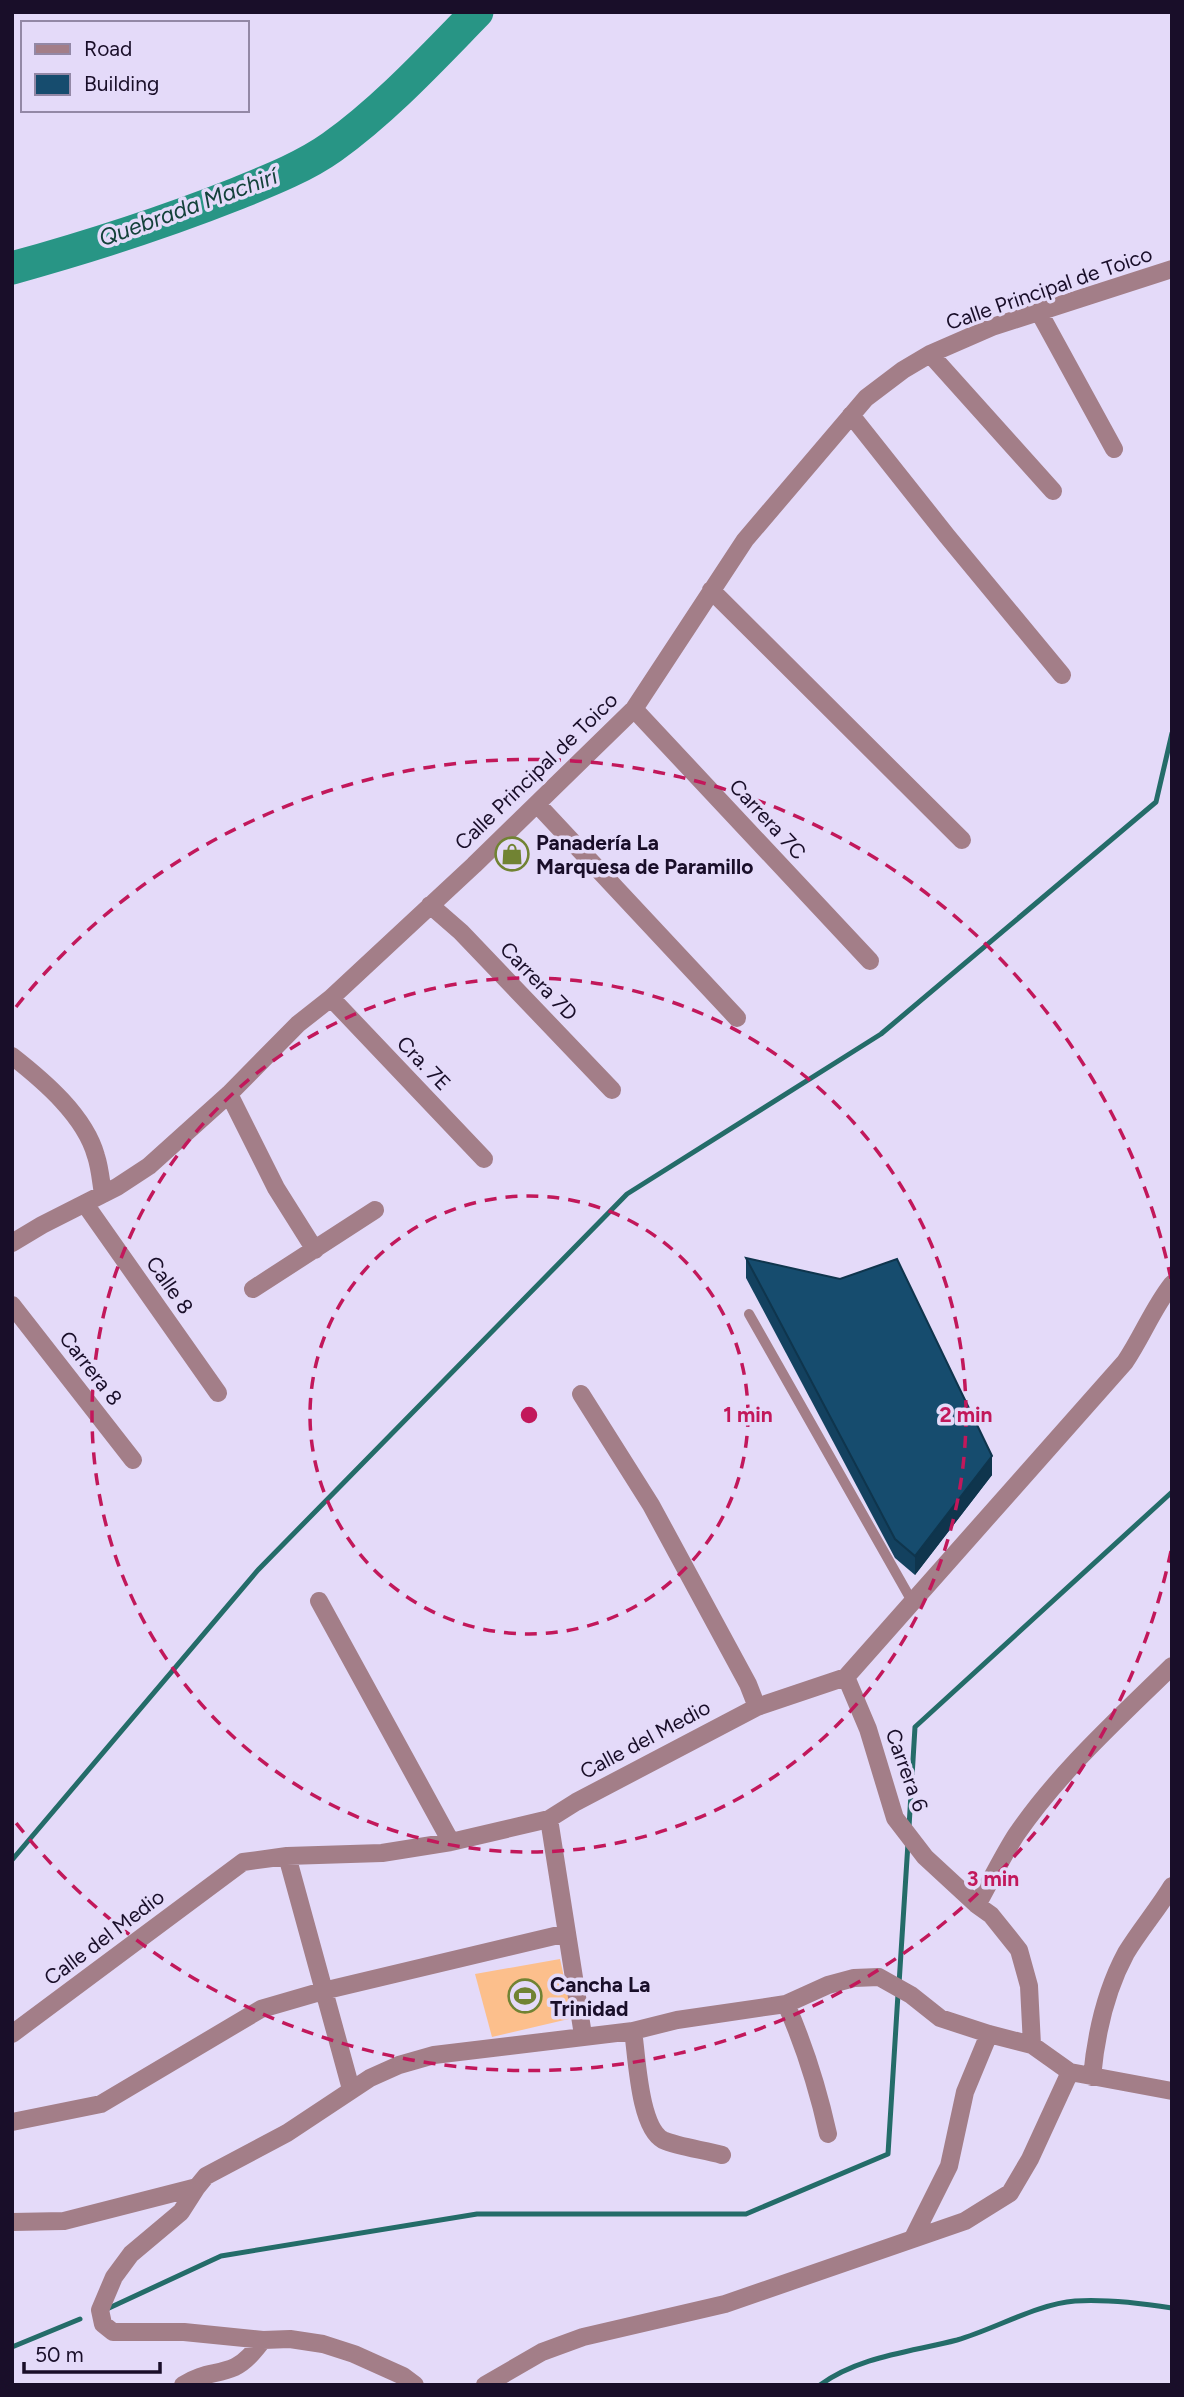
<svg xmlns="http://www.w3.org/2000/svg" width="1184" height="2397" font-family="Figtree,sans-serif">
	<rect width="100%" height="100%" fill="#e4daf9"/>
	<!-- green -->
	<path fill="#fcbf8c" d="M560 1959 573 2018 492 2037 475 1974Z"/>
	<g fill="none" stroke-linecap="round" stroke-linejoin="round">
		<!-- stream -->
		<path stroke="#246c69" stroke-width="5" d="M909 1827 915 1727 1172 1492
			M12 1860 258 1570 627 1194 881 1034 1156 802 1172 733
			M899 1984 908 1843
			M109 2308 221 2256 477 2214H746L888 2154 898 1994
			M12 2347 80 2319
			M820 2385C860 2356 911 2352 957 2340 995 2329 1037 2304 1075 2301 1107 2299 1140 2303 1172 2308"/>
		<!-- river -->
		<path stroke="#289585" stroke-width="33" d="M12 268C88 247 163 223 236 194 268 181 304 167 332 147 385 109 431 59 477 12"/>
		<!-- lane -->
		<path stroke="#a37e88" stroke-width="10" d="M749 1314 913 1603"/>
		<!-- street -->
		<path stroke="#a37e88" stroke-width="18" d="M1039 312 1114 449
			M930 354 1053 491
			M851 415 947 536 1062 675
			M711 590 962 840
			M634 709 870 961
			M537 804 737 1018
			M430 905 461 932 612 1090
			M331 998 484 1159
			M12 1056C44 1081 85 1116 96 1156 100 1168 101 1182 103 1194
			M229 1094 276 1188 315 1250
			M85 1204 218 1393
			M12 1243 42 1225 117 1187 149 1166 229 1094 298 1024 331 998 474 865 634 709 745 540 866 398 903 370 930 354 992 327 1172 269
			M253 1289 375 1210
			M12 1305 133 1460
			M581 1394 651 1505 748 1684 757 1707
			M319 1601 451 1842
			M846 1677 868 1729 895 1818 925 1857 977 1905 991 1915 1019 1950 1029 1986 1032 2045
			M549 1819 583 2035
			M287 1856 351 2089
			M977 1905C990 1882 1002 1857 1016 1835 1060 1771 1117 1720 1172 1666
			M786 2004C805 2047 818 2089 828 2134
			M633 2031C637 2056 639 2127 663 2140 679 2147 705 2150 722 2155
			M12 2034 243 1862 287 1856 382 1853 451 1842 549 1819 576 1802 757 1707 846 1677 1125 1362C1142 1337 1153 1308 1172 1284
			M1092 2077C1096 2033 1105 1992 1126 1953 1140 1930 1158 1909 1172 1886
			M12 2122 101 2104 261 2009 323 1991 567 1933
			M197 2187 181 2212 131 2254 114 2277 100 2310 103 2324 113 2332H184L263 2340 290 2339 323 2344 354 2354 403 2376 415 2385
			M12 2222 64 2221 197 2187 206 2176 287 2133 370 2078 399 2065 434 2055 633 2031 677 2020 786 2004 828 1985 854 1978 879 1977 911 1995 940 2018 989 2034 1032 2045 1070 2072 1172 2091
			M913 2238 949 2166 965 2092 989 2034
			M183 2385C203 2372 217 2375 235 2367 247 2361 255 2350 263 2340
			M485 2385 542 2352 583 2337 725 2304 965 2221 1010 2193 1030 2159 1070 2072"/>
	</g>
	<!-- wall -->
	<path fill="#13415f" d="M746 1258 840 1279 992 1475 915 1575 895 1558 746 1278Z"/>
	<!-- shaded-wall -->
	<path fill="#0f354d" d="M992 1456V1475L915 1575V1556Z"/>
	<!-- building -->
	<path fill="#164c6e" stroke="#0f354d" stroke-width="2" d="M746 1258 840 1279 897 1259 992 1456 915 1556 895 1539Z"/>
	<!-- distance rings -->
	<g fill="none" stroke="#c2185b" stroke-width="3.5" stroke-dasharray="12 9">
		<circle cx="529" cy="1415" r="219"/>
		<circle cx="529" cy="1415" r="437"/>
		<path d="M1171 1551A656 656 0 0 1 16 1823M16 1007A656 656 0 0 1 1171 1279"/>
	</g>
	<!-- icons -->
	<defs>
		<symbol id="shop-ring" viewBox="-11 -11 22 22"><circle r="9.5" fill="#e4daf9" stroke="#718333" stroke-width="1.5"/><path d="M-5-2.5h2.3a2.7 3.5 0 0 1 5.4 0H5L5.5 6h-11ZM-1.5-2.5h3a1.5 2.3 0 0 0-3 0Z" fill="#718333"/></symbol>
		<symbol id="stadium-ring" viewBox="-11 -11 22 22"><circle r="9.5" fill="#e4daf9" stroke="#718333" stroke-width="1.5"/><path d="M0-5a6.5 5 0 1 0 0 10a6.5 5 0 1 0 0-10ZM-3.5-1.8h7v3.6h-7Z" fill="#718333"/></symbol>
	</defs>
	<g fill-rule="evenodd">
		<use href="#shop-ring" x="493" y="835" width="38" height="38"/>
		<use href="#stadium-ring" x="506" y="1977" width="38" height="38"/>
	</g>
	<g text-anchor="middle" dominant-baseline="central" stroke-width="7" stroke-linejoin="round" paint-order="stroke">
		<!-- street labels -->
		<g font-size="21" fill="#190e29" stroke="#e4daf9">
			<text transform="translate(1049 288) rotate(-19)">Calle Principal de Toico</text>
			<text transform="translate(536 771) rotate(-44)">Calle Principal de Toico</text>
			<text transform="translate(768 819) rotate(47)">Carrera 7C</text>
			<text transform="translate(539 981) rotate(46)">Carrera 7D</text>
			<text transform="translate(424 1063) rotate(46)">Cra. 7E</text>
			<text transform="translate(170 1285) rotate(55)">Calle 8</text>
			<text transform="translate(91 1368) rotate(52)">Carrera 8</text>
			<text transform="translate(645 1739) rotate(-28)">Calle del Medio</text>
			<text transform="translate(907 1770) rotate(70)">Carrera 6</text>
			<text transform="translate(104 1937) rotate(-37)">Calle del Medio</text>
		</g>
		<!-- poi labels -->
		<g font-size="21" font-weight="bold" fill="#190e29" stroke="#e4daf9" text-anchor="start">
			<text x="536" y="842">Panadería La<tspan x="536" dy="24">Marquesa de Paramillo</tspan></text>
			<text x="550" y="1984">Cancha La<tspan x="550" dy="24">Trinidad</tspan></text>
		</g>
		<!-- water labels -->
		<g font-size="23" font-style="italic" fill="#13413a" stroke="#e4daf9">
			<text transform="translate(188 207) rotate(-20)">Quebrada Machirí</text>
		</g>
	</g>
	<circle cx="529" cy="1415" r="10" fill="#c2185b" stroke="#e4daf9" stroke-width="3.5"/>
	<g font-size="21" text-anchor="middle" font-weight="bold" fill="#c2185b" stroke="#e4daf9" stroke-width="7" stroke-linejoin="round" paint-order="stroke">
		<text x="748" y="1422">1 min</text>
		<text x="966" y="1422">2 min</text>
		<text x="993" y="1886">3 min</text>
	</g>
	<!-- border -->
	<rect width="1184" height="2397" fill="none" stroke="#190e29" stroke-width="28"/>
	<!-- legend -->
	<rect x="21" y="21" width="228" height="91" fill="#e4daf9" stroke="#9388a6" stroke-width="2"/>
	<rect x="35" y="44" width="35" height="10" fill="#a37e88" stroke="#9388a6" stroke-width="2"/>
	<text x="84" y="56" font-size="21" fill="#190e29">Road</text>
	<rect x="35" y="74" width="35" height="21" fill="#164c6e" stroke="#9388a6" stroke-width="2"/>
	<text x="84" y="91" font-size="21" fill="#190e29">Building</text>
	<!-- scale -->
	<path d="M24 2362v10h136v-10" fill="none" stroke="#190e29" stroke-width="3.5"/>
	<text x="35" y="2362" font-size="21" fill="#190e29" stroke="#e4daf9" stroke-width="5" paint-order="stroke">50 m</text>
</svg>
